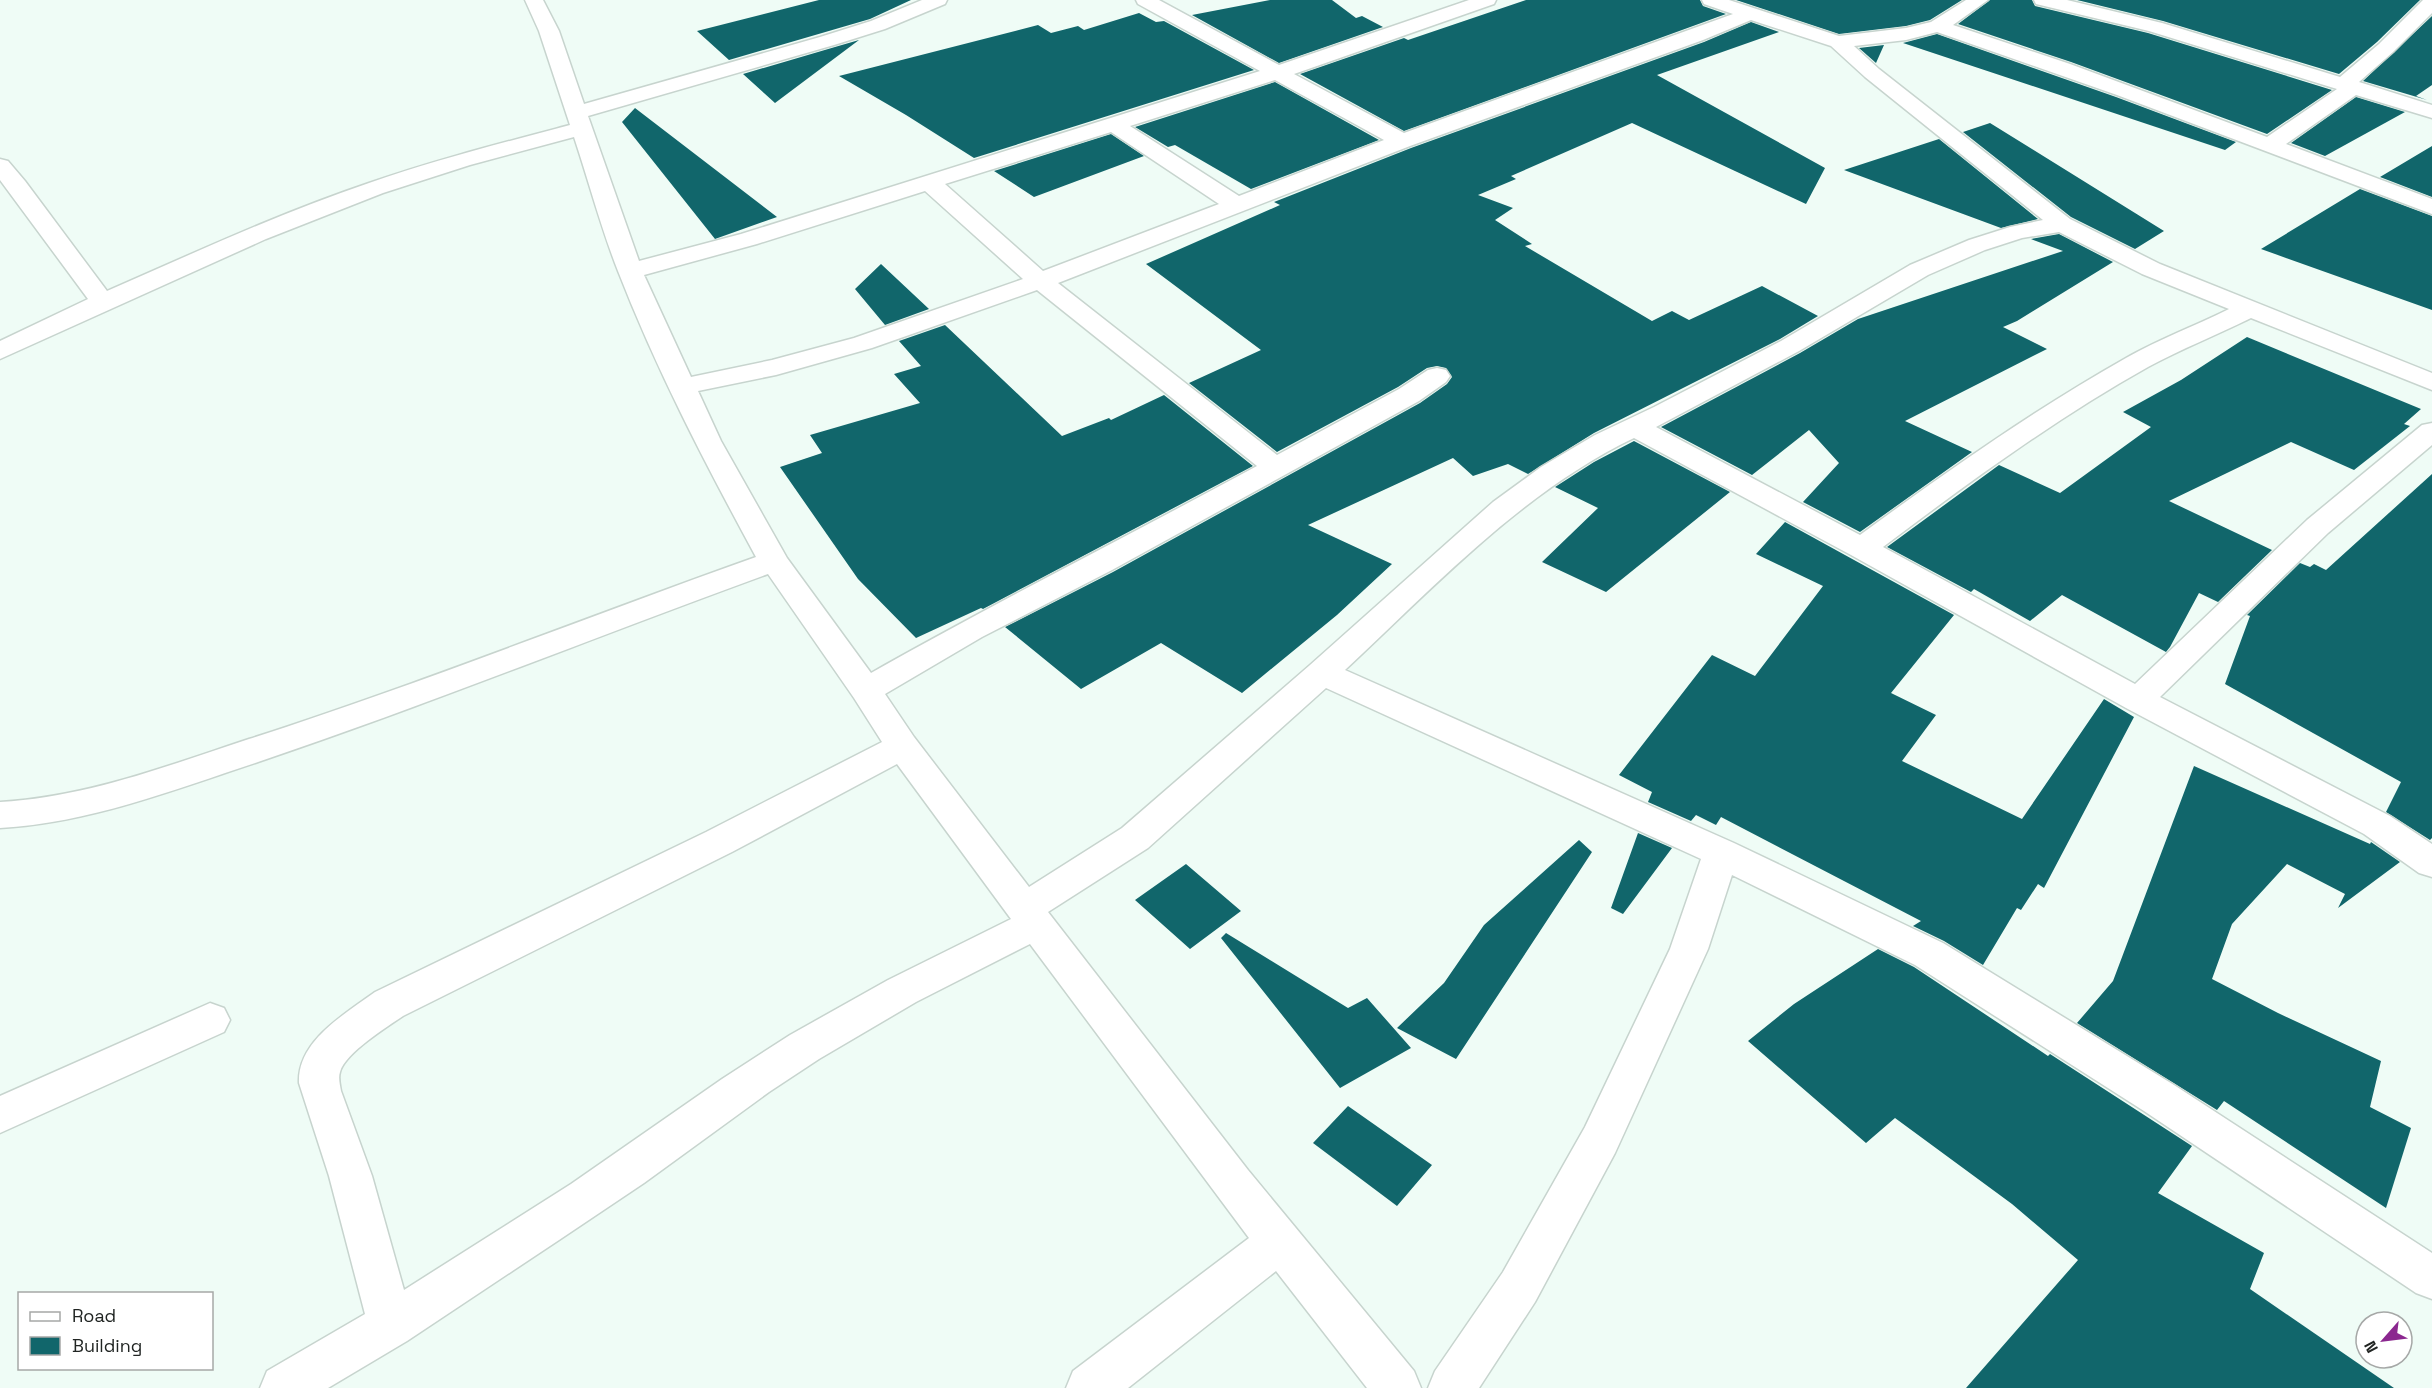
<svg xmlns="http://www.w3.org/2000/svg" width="2432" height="1388" font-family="'Space Grotesk',sans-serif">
	<rect width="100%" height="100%" fill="#effcf6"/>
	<!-- building -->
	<path fill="#11666b" d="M819 0H911L870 19 729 60 697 31Z
		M1270 0H1332L1356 18 1362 16 1383 27 1279 63 1192 15Z
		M1526 0H1700L1703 6 1726 14 1404 131 1300 74 1404 38 1408 40Z
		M1736 0H1962L1930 20 1906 26 1839 34Z
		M1990 0H2032L2035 6 2148 33 2332 90 2267 134 2071 62 1958 24Z
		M2077 0H2420L2377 42 2339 74 2163 21Z
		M1139 13 1156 22 1164 21 1254 70 974 158 906 115 839 76 1038 25 1051 33 1078 26 1084 30Z
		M2432 16V85L2416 96 2427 100 2363 81Z
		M1751 22 1779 32 1657 75 1825 168 1806 204 1632 123 1511 176 1516 179 1478 195 1513 208 1495 220 1532 244 1525 246 1652 321 1672 311 1689 320 1762 286 1818 316 1780 339 1594 433 1528 474 1508 464 1473 476 1453 458 1308 525 1392 564 1337 615 1242 693 1161 643 1081 689 1005 627 1113 572 1420 403 1447 384 1452 377 1446 368 1437 366 1427 368 1398 387 1277 452 1189 383 1261 350 1146 264 1280 205 1274 202 1411 148 1704 42Z
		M1937 34 2116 97 2236 142 2225 150 1903 43Z
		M859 40 775 103 743 74 835 47Z
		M1884 45 1876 63 1859 48Z
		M1275 82 1379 140 1251 189 1175 145 1168 147 1135 127Z
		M2356 97 2405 112 2325 156 2291 143Z
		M635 108 777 217 715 239 622 122Z
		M1990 123 2164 231 2135 249 2071 217 1963 132Z
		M1111 134 1144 156 1034 197 994 171Z
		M1939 139 2038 219 2001 228 1844 170Z
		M2432 146V197L2380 177Z
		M2360 189 2432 216V310L2261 249Z
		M2059 234 2113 262 2017 321 2003 327 2047 349 1905 421 1972 452 1860 532 1803 502 1839 463 1809 430 1752 475 1661 427 1800 353 1858 319 2063 251 2031 239Z
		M881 264 929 309 885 325 855 289Z
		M945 325 1062 436 1109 418 1111 420 1164 395 1253 466 983 609 981 608 916 638 858 579 780 467 822 453 810 435 920 403 894 374 921 366 899 341Z
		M2247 337 2421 409 2404 424 2410 426 2354 470 2291 442 2169 501 2272 550 2218 602 2199 593 2170 647 2166 652 2062 595 2030 621 1974 589 1971 592 1887 547 1999 465 2060 493 2151 427 2123 412 2181 380Z
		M1634 441 1730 492 1606 592 1542 562 1598 508 1555 487 1594 462Z
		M2432 474V838L2430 840 2386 812 2401 782 2225 684 2250 616 2247 615 2300 563 2310 567 2314 564 2326 570Z
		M1785 522 1954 615 1891 693 1936 715 1902 761 2022 819 2104 699 2134 717 2044 888 2038 884 2021 910 2017 908 1983 965 1944 941 1913 926 1921 921 1721 817 1716 825 1696 815 1691 821 1648 802 1652 792 1619 775 1712 655 1755 676 1823 586 1756 554Z
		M2194 766 2370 844 2371 842 2400 862 2338 908 2345 894 2287 864 2232 924 2212 979 2278 1013 2381 1061 2370 1107 2411 1128 2386 1208 2224 1101 2217 1110 2077 1023 2113 981Z
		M1638 833 1672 848 1623 914 1611 908Z
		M1579 840 1592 852 1456 1059 1397 1028 1444 983 1484 925Z
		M1186 864 1241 911 1190 949 1135 900Z
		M1226 933 1348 1008 1367 998 1411 1048 1340 1088 1221 938Z
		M1878 949 1914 967 2048 1056 2050 1054 2192 1146 2158 1193 2264 1253 2250 1289 2394 1388H1966L2078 1260 2012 1204 1895 1118 1866 1143 1748 1041 1794 1004Z
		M1348 1106 1432 1165 1397 1206 1313 1143Z"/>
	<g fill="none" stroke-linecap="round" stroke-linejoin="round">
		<defs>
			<path id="minor" d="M525 0H543L559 31 584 104 820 37 871 21 922 0H947L945 4 885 29 834 45 588 116 639 261 741 234 1260 71 1138 4 1136 0H1159L1279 65 1469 0H1496L1494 4 1294 74 1404 133 1733 14 1704 4 1702 0H1729L1839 36 1906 28 1931 22 1966 0H1988L1953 25 2070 64 2267 137 2337 89 2149 31 2036 4 2034 0H2067L2162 23 2340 77 2379 44 2423 0H2432V13L2393 52 2359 82 2432 105V118L2356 95 2286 144 2432 199V214L2117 95 1937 32 1906 40 1854 46 1879 69 2070 219 2160 264 2432 373V390L2251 318C2217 335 2181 349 2148 367 2055 419 1968 483 1883 547L2135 684 2307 520 2422 425 2432 423V445L2328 533 2160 697 2390 816 2432 844V877L2419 873 2364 834 2126 708 1851 555 1634 438C1522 492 1435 586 1345 670L1734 843 1943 943 2174 1085 2432 1253V1299L2416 1293 2144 1111 1915 965 1732 875 1708 949 1615 1153 1535 1302 1479 1388H1428L1435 1371 1503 1272 1585 1127 1670 949 1701 859 1326 688 1148 848 1048 912 1248 1170 1414 1371 1421 1388H1367L1276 1271 1128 1388H1066L1073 1371 1249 1238 1030 944 916 1002 819 1059 769 1092 644 1183 559 1240 407 1341 328 1388H260L267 1371 365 1314 329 1176 299 1083C297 1041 345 1014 375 992L706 832 882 742 854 698 768 574C597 636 430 704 258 762 173 790 89 823 0 828V802C87 797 167 766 249 739 420 684 587 617 756 557 705 463 657 371 618 271 601 228 589 182 574 137L470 165 383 193 266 239 0 359V341L88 299 0 180V159L8 161 25 181 107 291C194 253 280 213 369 183 435 160 502 143 570 125L539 31ZM1751 20 1831 46 1865 77 2043 220 2010 227 1969 240 1910 265 1781 341 1654 407 1595 435 1541 467 1493 502 1310 665 1122 828 1029 887 914 737 885 694 982 637 1112 570 1419 401 1446 382 1450 376 1446 370 1437 368 1428 370 1399 389 1277 455 1058 283 1410 146 1703 40ZM1275 80 1384 140 1239 196 1130 126ZM1111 132 1219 204 1043 271 945 184ZM925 191 1023 279 854 338 772 360 691 377 644 275 757 244ZM2059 232 2142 274 2229 309C2195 326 2159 339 2126 358 2034 410 1946 472 1860 535L1656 427 1799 351 1928 275 1985 250 2022 238ZM1037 290 1257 466C1128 536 998 601 871 673L787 558 721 441 698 391 776 375 872 348ZM897 764 1011 919 888 980 790 1035 722 1079 571 1184 404 1290 372 1176 341 1091C340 1085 338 1078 340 1072 345 1053 387 1027 403 1016L732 852Z
				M210 1003 224 1008 230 1020 224 1032 0 1133V1096Z"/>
		</defs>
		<!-- minor casing -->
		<use href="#minor" stroke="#c7d4ce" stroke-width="3"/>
		<!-- minor -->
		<use href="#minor" fill="#fff" fill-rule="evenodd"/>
	</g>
	<!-- legend -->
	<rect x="18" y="1292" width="195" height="78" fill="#ffffff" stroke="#a6a8a7" stroke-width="1.5"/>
	<rect x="30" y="1312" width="30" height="9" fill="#ffffff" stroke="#a6a8a7" stroke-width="1.5"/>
	<text x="72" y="1322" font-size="18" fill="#212523">Road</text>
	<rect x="30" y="1337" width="30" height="18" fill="#11666b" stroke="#a6a8a7" stroke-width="1.5"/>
	<text x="72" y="1352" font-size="18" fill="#212523">Building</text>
	<!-- north arrow -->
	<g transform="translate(2384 1340) rotate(242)"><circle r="28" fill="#ffffff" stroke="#a6a8a7" stroke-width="1.5"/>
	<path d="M0-4.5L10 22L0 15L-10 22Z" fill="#8b278f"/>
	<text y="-9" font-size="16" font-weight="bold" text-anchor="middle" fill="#212523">N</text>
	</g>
</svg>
